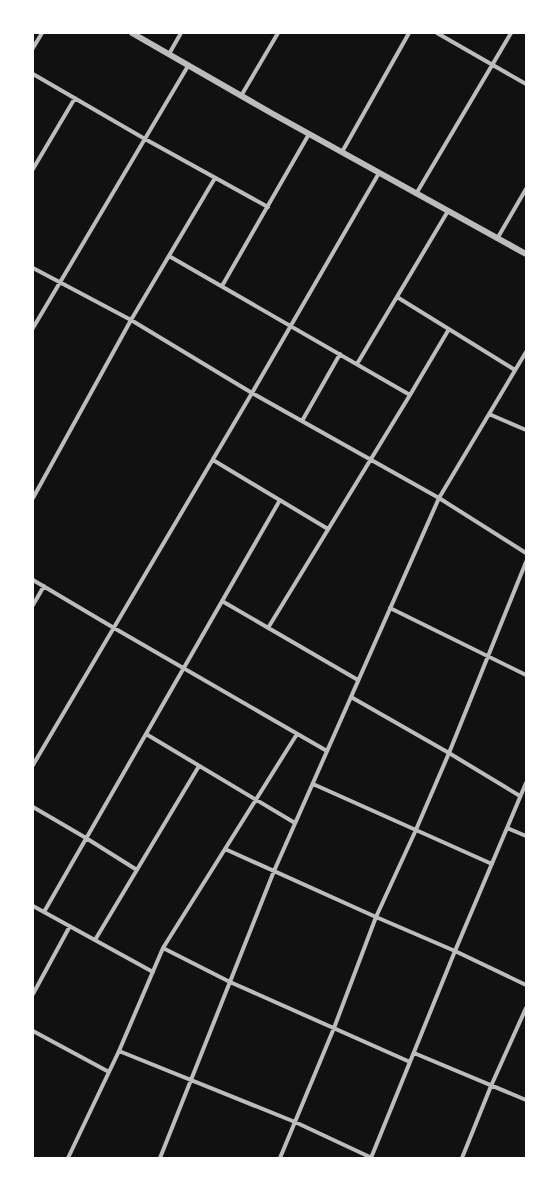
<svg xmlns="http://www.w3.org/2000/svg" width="559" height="1191" font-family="'Public Sans',sans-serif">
	<rect width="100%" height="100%" fill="#111"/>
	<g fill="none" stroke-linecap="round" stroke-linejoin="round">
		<!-- minor -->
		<path stroke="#bcbcbc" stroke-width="4" d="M437 33 526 84
			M33 48 42 33
			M169 54 181 33
			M33 74 145 139 268 207
			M241 96 278 33
			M342 152 409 33
			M33 169 75 98
			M416 194 511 33
			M497 239 526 189
			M169 256 410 395
			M33 268 131 320 252 393 439 498 526 553
			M222 286 309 134
			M397 297 515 370
			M33 328 188 66
			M357 364 448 211
			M489 414 526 430
			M302 421 340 354
			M213 460 328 529
			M33 498 131 320 215 178
			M33 580 114 628 327 751
			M222 601 358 680
			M33 605 44 586
			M390 608 526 675
			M268 628 410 395 449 329
			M351 697 449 753 520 796
			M146 734 295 823
			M33 765 252 393 379 173
			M313 784 492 864
			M33 807 86 838 137 870
			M507 828 526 836
			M225 849 376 917 455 951 526 985
			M33 906 153 972
			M44 912 280 500
			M95 940 199 766
			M163 948 230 982 410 1062
			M33 994 70 926
			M33 1031 109 1072
			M119 1051 295 1122 372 1158
			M414 1053 526 1100
			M68 1158 119 1051 163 948 297 734
			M160 1158 274 871 439 498 526 352
			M280 1158 334 1028 376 917 415 832 449 753 526 562
			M371 1158 455 951 526 783
			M462 1158 491 1086 526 1008"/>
		<!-- tertiary -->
		<path stroke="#bcbcbc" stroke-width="6" d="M132 33 273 114 526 254"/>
	</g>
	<!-- border -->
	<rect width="559" height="1191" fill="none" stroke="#ffffff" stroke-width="68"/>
</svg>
